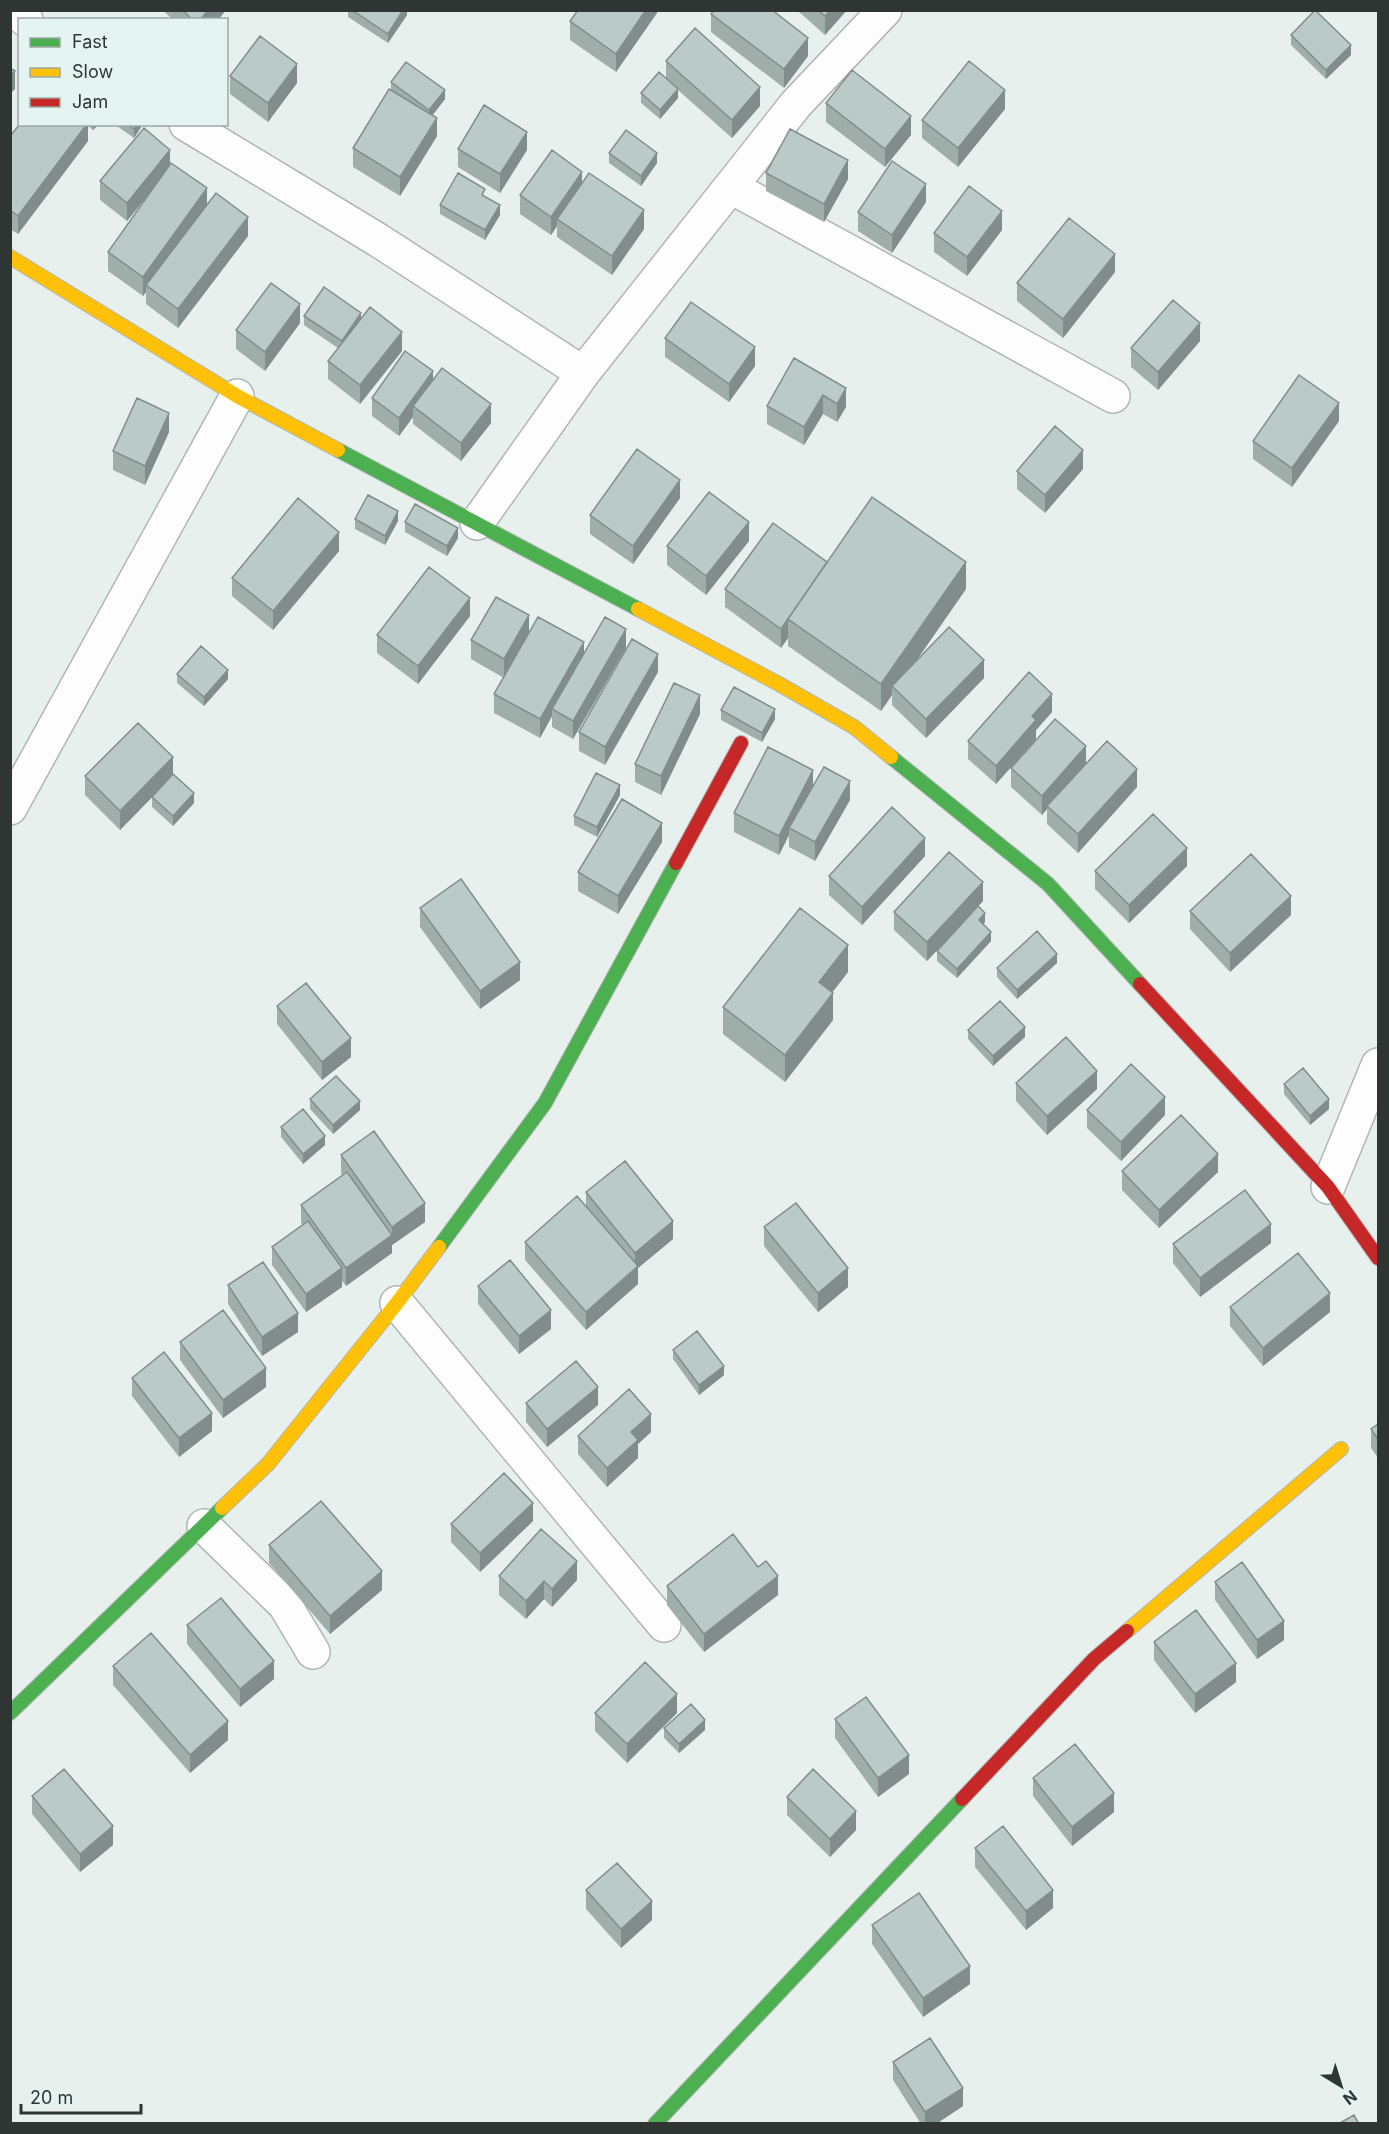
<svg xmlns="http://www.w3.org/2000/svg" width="1389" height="2134" font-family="Inter,sans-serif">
	<rect width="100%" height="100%" fill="#e8f0ee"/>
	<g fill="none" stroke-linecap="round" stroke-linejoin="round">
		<defs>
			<path id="street" d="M14 10 26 20
				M186 124 378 240 583 373
				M731 187 1113 396
				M477 523 583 373 796 104 885 10
				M10 808 237 396
				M1328 1187 1378 1065
				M397 1303 664 1625
				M204 1526 285 1605 313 1652"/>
			<path id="fast" d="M338 450 638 609
				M891 757 1048 884 1140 984
				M439 1247 545 1103 676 863
				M10 1713 222 1508
				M655 2124 962 1799"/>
			<path id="slow" d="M10 257 237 396 338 450
				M638 609 779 684 854 727 891 757
				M222 1508 268 1464 397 1303 439 1247
				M1127 1631 1341 1449"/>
			<path id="jam" d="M676 863 741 743
				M1140 984 1328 1187 1378 1258
				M962 1799 1094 1659 1127 1631"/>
		</defs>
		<!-- street casing -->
		<use href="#street" stroke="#b0b6b5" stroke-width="36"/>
		<!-- fast casing -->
		<use href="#fast" stroke="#b0b6b5" stroke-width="16"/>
		<!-- slow casing -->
		<use href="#slow" stroke="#b0b6b5" stroke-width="16"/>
		<!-- jam casing -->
		<use href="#jam" stroke="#b0b6b5" stroke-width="16"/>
		<!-- street -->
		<use href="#street" stroke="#fcfdfc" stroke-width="33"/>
		<!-- fast -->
		<use href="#fast" stroke="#4caf50" stroke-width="14"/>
		<!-- slow -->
		<use href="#slow" stroke="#ffc107" stroke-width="14"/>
		<!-- jam -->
		<use href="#jam" stroke="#c62828" stroke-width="14"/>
	</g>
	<!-- wall -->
	<path fill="#a0aeaa" d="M163 10H226L218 20H173Z
		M348 10H407V15L388 43 348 17Z
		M659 10 616 72 570 40V21Z
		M797 10H847L825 35Z
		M711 14 808 56 784 88 711 32Z
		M1291 35 1351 55 1326 79 1291 45Z
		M666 61 760 106 732 138 678 90V98L660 119 641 103V93L666 78Z
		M230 76 297 83 268 122 230 94Z
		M391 82 445 99 432 115 437 136 400 196 353 167V148L391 90Z
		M826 103 911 135 885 167 826 122Z
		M1005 109 958 167 922 138V120Z
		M20 124H99L93 130 88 126V141L18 234 10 229V129L12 134Z
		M114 124H143L134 138Z
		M458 149 527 150 500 193 458 167Z
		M609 153 657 163 641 186 609 163Z
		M170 165 207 206 248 236 178 328 146 304V292L143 296 108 271V252L149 194 127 221 100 200V181Z
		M766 173 848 179 824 222 766 191Z
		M582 182 644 229 612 275 557 237V226L551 235 520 214V195Z
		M485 197 500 215 485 240 440 214V205Z
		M926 202 892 253 858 231V212Z
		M1002 230 967 276 934 252V233Z
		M1115 272 1063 338 1017 301V283Z
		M304 316 361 319 402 351 360 404 328 379V361L338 348 304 325Z
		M300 323 265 371 236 349V330Z
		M665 338 755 366 729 402 665 357Z
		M1200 341 1158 390 1131 367V348Z
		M794 358 846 407 837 422 823 414 804 445 767 424V406Z
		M433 380 491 423 461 461 413 424V417L399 436 372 416V398Z
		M1339 421 1292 487 1253 459V441Z
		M169 432 145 485 113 470V451Z
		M1083 469 1045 513 1017 489V471Z
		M680 498 633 564 590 534V515Z
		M355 519 398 521 385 545 355 529Z
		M405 522 458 538 447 556 405 532Z
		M749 541 706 595 667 565V546Z
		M339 551 273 630 232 596V578Z
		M827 562 966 589 916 661 984 678 926 738 892 705V695L881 711 788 646V638L781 648 725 607V589Z
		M529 615 504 678 471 659V640Z
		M470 616 418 684 377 653V635Z
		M626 648 573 739 552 727V716L540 738 494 713V694L584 654Z
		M658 672 605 765 579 751V732Z
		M177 674 228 679 204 706 177 683Z
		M721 710 775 719 762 742 721 720Z
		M1052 712 1036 730V739L996 784 968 759V741Z
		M700 714 661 795 635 782V764Z
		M1086 763 1137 787 1078 853 1047 824V809L1042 815 1011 787V768Z
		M173 774 194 803 173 826 152 807V797L120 830 85 795V776Z
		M813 786 850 800 815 861 789 847V835L779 855 734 832V813Z
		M620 795 597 837 574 825V816Z
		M662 842 618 914 578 891V872Z
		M925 856 862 925 829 895V876Z
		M1187 866 1129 923 1095 889V871Z
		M983 901 927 961 894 930V912Z
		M420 908 520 980 480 1009 420 927Z
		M1190 911 1291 915 1230 972 1190 929Z
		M985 922 983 925 991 941 957 978 937 961V951Z
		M1057 963 1017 999 997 977V968Z
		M848 972 832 993 833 1020 785 1082 723 1034V1007Z
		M277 1006 351 1057 322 1080 277 1024Z
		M968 1030 1025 1037 993 1066 968 1039Z
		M1016 1083 1097 1089 1047 1135 1016 1101Z
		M1284 1084 1329 1109 1310 1125 1284 1094Z
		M310 1099 360 1110 333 1134 310 1109Z
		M1087 1110 1165 1115 1121 1161 1087 1128Z
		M281 1127 325 1145 303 1164 281 1137Z
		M341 1155 425 1222 392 1245V1253L346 1286 342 1281V1287L306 1312 272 1265V1247L303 1225 301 1223V1205L343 1176 341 1173Z
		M1122 1171 1218 1172 1159 1228 1122 1190Z
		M586 1192 673 1239 638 1268V1284L586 1330 525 1260V1242L586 1206Z
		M764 1227 848 1287 818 1312 764 1246Z
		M1271 1243 1200 1297 1173 1263V1244Z
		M228 1285 298 1332 262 1356 228 1304Z
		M478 1286 551 1329 519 1354 478 1304Z
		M1230 1307 1330 1312 1263 1366 1230 1326Z
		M180 1342 266 1387 223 1418 180 1360Z
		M673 1350 724 1375 699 1395 673 1359Z
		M132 1378 212 1431 179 1457 132 1396Z
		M526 1403 598 1405 547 1447 526 1422Z
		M1378 1424V1458L1371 1448V1429Z
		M651 1432 638 1444V1458L607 1487 578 1454V1436Z
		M533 1521 480 1572 451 1542V1524Z
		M269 1545 382 1590 330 1634 269 1563Z
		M499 1576 577 1580 552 1607 544 1599 526 1619 499 1595Z
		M1215 1582 1284 1640 1257 1659 1215 1600Z
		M667 1586 778 1595 704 1652 667 1605Z
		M187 1625 274 1679 240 1707 187 1644Z
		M1154 1642 1236 1682 1195 1713 1154 1660Z
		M113 1666 228 1740 190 1773 113 1685Z
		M595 1713H677L627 1763 595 1731Z
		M835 1719 909 1774 878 1797 835 1738Z
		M664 1728 705 1730 679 1753 664 1738Z
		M1033 1778 1114 1812 1072 1846 1033 1796Z
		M32 1796 113 1845 80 1872 32 1814Z
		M787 1797 856 1830 830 1857 787 1815Z
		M975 1848 1053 1908 1026 1930 975 1867Z
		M586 1890 652 1920 621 1948 586 1909Z
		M872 1925 970 1984 923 2017 872 1944Z
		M893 2062 963 2106 936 2124H921L893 2080Z"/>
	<!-- shaded-wall -->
	<path fill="#828d8b" d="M208 10H226L218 20H200Z
		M403 10H407V15L388 43V34Z
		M646 10H659L616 72V54Z
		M830 10H847L825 35V16Z
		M808 38V56L784 88V69Z
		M1351 45V55L1326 79V70Z
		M297 64V83L268 122V103Z
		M15 71V89L10 94V76Z
		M760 87V106L732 138V120Z
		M678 89V98L660 119V110Z
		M445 90V99L429 120V110Z
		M1005 90V109L958 167V148Z
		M911 116V135L885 167V149Z
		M437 118V136L400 196V177Z
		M87 124H88V141L18 234V216Z
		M93 124H99L93 130Z
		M137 124H143L134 138V129Z
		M527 132V150L500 193V174Z
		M170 150V168L127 221V203Z
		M657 153V163L641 186V176Z
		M848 160V179L824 222V204Z
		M582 172V190L557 219V226L551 235V217Z
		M926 184V202L892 253V235Z
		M207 188V207L146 285V292L143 296V277Z
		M500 205V215L485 240V230Z
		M644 210V229L612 275V256Z
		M1002 211V230L967 276V257Z
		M248 217V236L178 328V309Z
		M1115 254V272L1063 338V319Z
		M300 304V323L265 371V352Z
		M361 313V323L342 351V341Z
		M1200 323V341L1158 390V372Z
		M402 332V351L360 404V385Z
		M755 347V366L729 402V384Z
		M433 371V389L413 406V417L399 436V418Z
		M846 388V407L837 422V404Z
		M823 395V414L804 445V427Z
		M1339 403V421L1292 487V468Z
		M491 404V423L461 461V443Z
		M169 413V432L145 485V466Z
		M1083 450V469L1045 513V495Z
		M680 480V498L633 564V546Z
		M398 511V521L385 545V536Z
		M749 522V541L706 595V576Z
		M458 528V538L447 556V546Z
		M339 532V551L273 630V611Z
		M966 562V589L896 690 892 686V695L881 711V684Z
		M470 598V616L418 684V666Z
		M529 615V634L504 678V659Z
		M788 620V638L781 648V629Z
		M626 629V648L573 739V721Z
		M584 642V660L552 709V716L540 738V719Z
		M658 654V672L605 765V747Z
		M984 660V678L926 738V719Z
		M228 670V679L204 706V697Z
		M1052 694V712L1036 730V739L996 784V766L1032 716Z
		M700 695V714L661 795V776Z
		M775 709V719L762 742V733Z
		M1086 746V764L1047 806V809L1042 815V796Z
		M173 757V776L120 830V811Z
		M1137 769V787L1078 853V834Z
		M813 770V789L789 828V835L779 855V836Z
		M850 781V800L815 861V842Z
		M620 785V795L597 837V827Z
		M194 793V803L173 826V816Z
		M662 823V842L618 914V896Z
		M925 838V856L862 925V907Z
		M1187 848V866L1129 923V905Z
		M983 882V901L927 961V942Z
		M1291 896V915L1230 972V953Z
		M985 913V922L979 930V920Z
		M991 932V941L957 978V969Z
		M848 945V972L819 1009V982Z
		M1057 954V963L1017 999V990Z
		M520 962V980L480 1009V991Z
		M833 993V1020L785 1082V1055Z
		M1025 1027V1037L993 1066V1056Z
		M351 1038V1057L322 1080V1062Z
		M1097 1071V1089L1047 1135V1116Z
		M1165 1097V1115L1121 1161V1142Z
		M1329 1099V1109L1310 1125V1116Z
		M360 1101V1110L333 1134V1125Z
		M325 1136V1145L303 1164V1154Z
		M1218 1154V1172L1159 1228V1210Z
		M425 1203V1222L392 1245V1253L346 1286V1268L392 1235V1227Z
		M673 1221V1239L638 1268V1284L586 1330V1312L635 1269V1253Z
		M1271 1224V1243L1200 1297V1278Z
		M342 1268V1287L306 1312V1294Z
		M848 1268V1287L818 1312V1293Z
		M1330 1293V1312L1263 1366V1348Z
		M551 1310V1329L519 1354V1336Z
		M298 1313V1332L262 1356V1337Z
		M724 1366V1375L699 1395V1385Z
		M266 1368V1387L223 1418V1400Z
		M598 1387V1405L547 1447V1429Z
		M212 1413V1431L179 1457V1438Z
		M651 1414V1432L638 1444V1458L607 1487V1468L631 1432Z
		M533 1503V1521L480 1572V1553Z
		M577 1561V1580L552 1607V1589Z
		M382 1571V1590L330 1634V1616Z
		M778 1576V1595L704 1652V1634Z
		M544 1581V1599L526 1619V1601Z
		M1284 1621V1640L1257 1659V1640Z
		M274 1661V1679L240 1707V1689Z
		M1236 1663V1682L1195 1713V1694Z
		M677 1694V1713L627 1763V1744Z
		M705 1720V1730L679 1753V1744Z
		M228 1721V1740L190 1773V1755Z
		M909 1755V1774L878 1797V1778Z
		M1114 1793V1812L1072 1846V1827Z
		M856 1811V1830L830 1857V1839Z
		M113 1826V1845L80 1872V1854Z
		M1053 1890V1908L1026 1930V1911Z
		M652 1901V1920L621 1948V1929Z
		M970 1966V1984L923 2017V1998Z
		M963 2088V2106L936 2124H925V2112Z"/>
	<!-- building -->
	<path fill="#bacac6" stroke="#828d8b" stroke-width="1.5" d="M183 10H208L200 20H192Z
		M352 10H403L388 34Z
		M578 10H646L616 54 570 21Z
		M714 10H772L808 38 784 69 711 14Z
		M818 10H830L825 16Z
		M1315 10 1351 45 1326 70 1291 35Z
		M695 28 760 87 732 120 666 61Z
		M260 36 297 64 268 103 230 76Z
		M969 61 1005 90 958 148 922 120Z
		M406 62 445 90 429 110 391 82Z
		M10 68 15 71 10 76Z
		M852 70 911 116 885 149 826 103Z
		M659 72 678 89 660 110 641 93Z
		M389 89 437 118 400 177 353 148Z
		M484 105 527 132 500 174 458 149Z
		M20 124H87L18 216 10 210V136Z
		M127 124H137L134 129Z
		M144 128 170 150 127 203 100 181Z
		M790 129 848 160 824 204 766 173Z
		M626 130 657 153 641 176 609 153Z
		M552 150 582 172 551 217 520 195Z
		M892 161 926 184 892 235 858 212Z
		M171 163 207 188 143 277 108 252Z
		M458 173 485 189 482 195 500 205 485 230 440 205Z
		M589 173 644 210 612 256 557 219Z
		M969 186 1002 211 967 257 934 233Z
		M216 193 248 217 178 309 146 285Z
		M1069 218 1115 254 1063 319 1017 283Z
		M271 283 300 304 265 352 236 330Z
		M324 287 361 313 342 341 304 316Z
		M1173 300 1200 323 1158 372 1131 348Z
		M691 302 755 347 729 384 665 338Z
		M370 307 402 332 360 385 328 361Z
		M405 351 433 371 399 418 372 398Z
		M794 358 846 388 837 404 823 395 804 427 767 406Z
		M442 368 491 404 461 443 413 406Z
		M1299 375 1339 403 1292 468 1253 441Z
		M137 398 169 413 145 466 113 451Z
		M1055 426 1083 450 1045 495 1017 471Z
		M637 449 680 480 633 546 590 515Z
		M709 492 749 522 706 576 667 546Z
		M368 495 398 511 385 536 355 519Z
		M872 497 966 562 881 684 788 619Z
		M298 498 339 532 273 611 232 578Z
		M415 504 458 528 447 546 405 522Z
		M773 523 827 562 781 629 725 589Z
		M429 567 470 598 418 666 377 635Z
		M496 597 529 615 504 659 471 640Z
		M538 617 584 642 540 719 494 694Z
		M605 617 626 629 573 721 552 709Z
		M949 627 984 660 926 719 892 686Z
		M632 639 658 654 605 747 579 732Z
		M201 646 228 670 204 697 177 674Z
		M1029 672 1052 694 1032 716 1036 720 996 766 968 741Z
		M674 683 700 695 661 776 635 764Z
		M734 687 775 709 762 733 721 710Z
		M1055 719 1086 746 1042 796 1011 768Z
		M138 723 173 757 120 811 85 776Z
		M1107 741 1137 769 1078 834 1047 806Z
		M768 747 813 770 779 836 734 813Z
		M824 767 850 781 815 842 789 828Z
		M596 773 620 785 597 827 574 816Z
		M173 774 194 793 173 816 152 797Z
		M622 799 662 823 618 896 578 872Z
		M892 807 925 838 862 907 829 876Z
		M1153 814 1187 848 1129 905 1095 871Z
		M949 852 983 882 927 942 894 912Z
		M1251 854 1291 896 1230 953 1190 911Z
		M461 879 520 962 480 991 420 908Z
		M978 906 985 913 979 920 991 932 957 969 937 951Z
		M800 908 848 945 819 982 833 993 785 1055 723 1007Z
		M1037 931 1057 954 1017 990 997 968Z
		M306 983 351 1038 322 1062 277 1006Z
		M1000 1001 1025 1027 993 1056 968 1030Z
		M1066 1037 1097 1071 1047 1116 1016 1083Z
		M1131 1064 1165 1097 1121 1142 1087 1110Z
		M1303 1068 1329 1099 1310 1116 1284 1084Z
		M336 1076 360 1101 333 1125 310 1099Z
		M303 1109 325 1136 303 1154 281 1127Z
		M1181 1115 1218 1154 1159 1210 1122 1171Z
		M374 1131 425 1203 392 1227 341 1155Z
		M625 1161 673 1221 635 1253 586 1192Z
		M347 1172 392 1235 346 1268 301 1205Z
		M1245 1190 1271 1224 1200 1278 1173 1244Z
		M577 1196 638 1266 586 1312 525 1242Z
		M796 1203 848 1268 818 1293 764 1227Z
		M308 1221 342 1268 306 1294 272 1247Z
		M1298 1253 1330 1293 1263 1348 1230 1307Z
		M510 1260 551 1310 519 1336 478 1286Z
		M263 1262 298 1313 262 1337 228 1285Z
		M223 1310 266 1368 223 1400 180 1342Z
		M697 1331 724 1366 699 1385 673 1350Z
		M164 1352 212 1413 179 1438 132 1378Z
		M576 1361 598 1387 547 1429 526 1403Z
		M629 1389 651 1414 631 1432 638 1440 607 1468 578 1436Z
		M1378 1424V1439L1371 1429Z
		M504 1473 533 1503 480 1553 451 1524Z
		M321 1501 382 1571 330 1616 269 1545Z
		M541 1529 577 1561 552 1589 544 1581 526 1601 499 1576Z
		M733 1534 758 1567 766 1561 778 1576 704 1634 667 1586Z
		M1242 1562 1284 1621 1257 1640 1215 1582Z
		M221 1598 274 1661 240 1689 187 1625Z
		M1196 1610 1236 1663 1195 1694 1154 1642Z
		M151 1633 228 1721 190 1755 113 1666Z
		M645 1662 677 1694 627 1744 595 1713Z
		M866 1697 909 1755 878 1778 835 1719Z
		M691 1704 705 1720 679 1744 664 1728Z
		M1075 1744 1114 1793 1072 1827 1033 1778Z
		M64 1769 113 1826 80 1854 32 1796Z
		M813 1769 856 1811 830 1839 787 1797Z
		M1003 1826 1053 1890 1026 1911 975 1848Z
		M617 1863 652 1901 621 1929 586 1890Z
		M919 1893 970 1966 923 1998 872 1925Z
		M930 2038 963 2088 925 2112 893 2062Z
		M1354 2115 1359 2124H1338Z"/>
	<!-- border -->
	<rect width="1389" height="2134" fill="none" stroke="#2f3533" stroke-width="24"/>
	<!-- legend -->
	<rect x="18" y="18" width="210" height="108" fill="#e4f4f0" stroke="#9ca8a4" stroke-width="1.5"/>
	<rect x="30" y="38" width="30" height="9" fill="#4caf50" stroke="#9ca8a4" stroke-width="1.5"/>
	<text x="72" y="48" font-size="18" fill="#2f3533">Fast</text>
	<rect x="30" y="68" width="30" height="9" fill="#ffc107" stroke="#9ca8a4" stroke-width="1.5"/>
	<text x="72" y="78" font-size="18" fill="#2f3533">Slow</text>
	<rect x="30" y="98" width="30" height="9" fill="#c62828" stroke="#9ca8a4" stroke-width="1.5"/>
	<text x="72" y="108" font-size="18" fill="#2f3533">Jam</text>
	<!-- north arrow -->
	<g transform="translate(1341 2086) rotate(142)" stroke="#e4f4f0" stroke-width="4.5" paint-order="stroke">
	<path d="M0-4.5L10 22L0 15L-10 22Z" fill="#2f3533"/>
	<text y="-9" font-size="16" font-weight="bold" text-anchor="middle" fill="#2f3533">N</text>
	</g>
	<!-- scale -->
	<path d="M21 2104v9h120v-9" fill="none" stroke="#2f3533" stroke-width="3"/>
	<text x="30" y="2104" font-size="18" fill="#2f3533" stroke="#e4f4f0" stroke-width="4.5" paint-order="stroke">20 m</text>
</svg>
